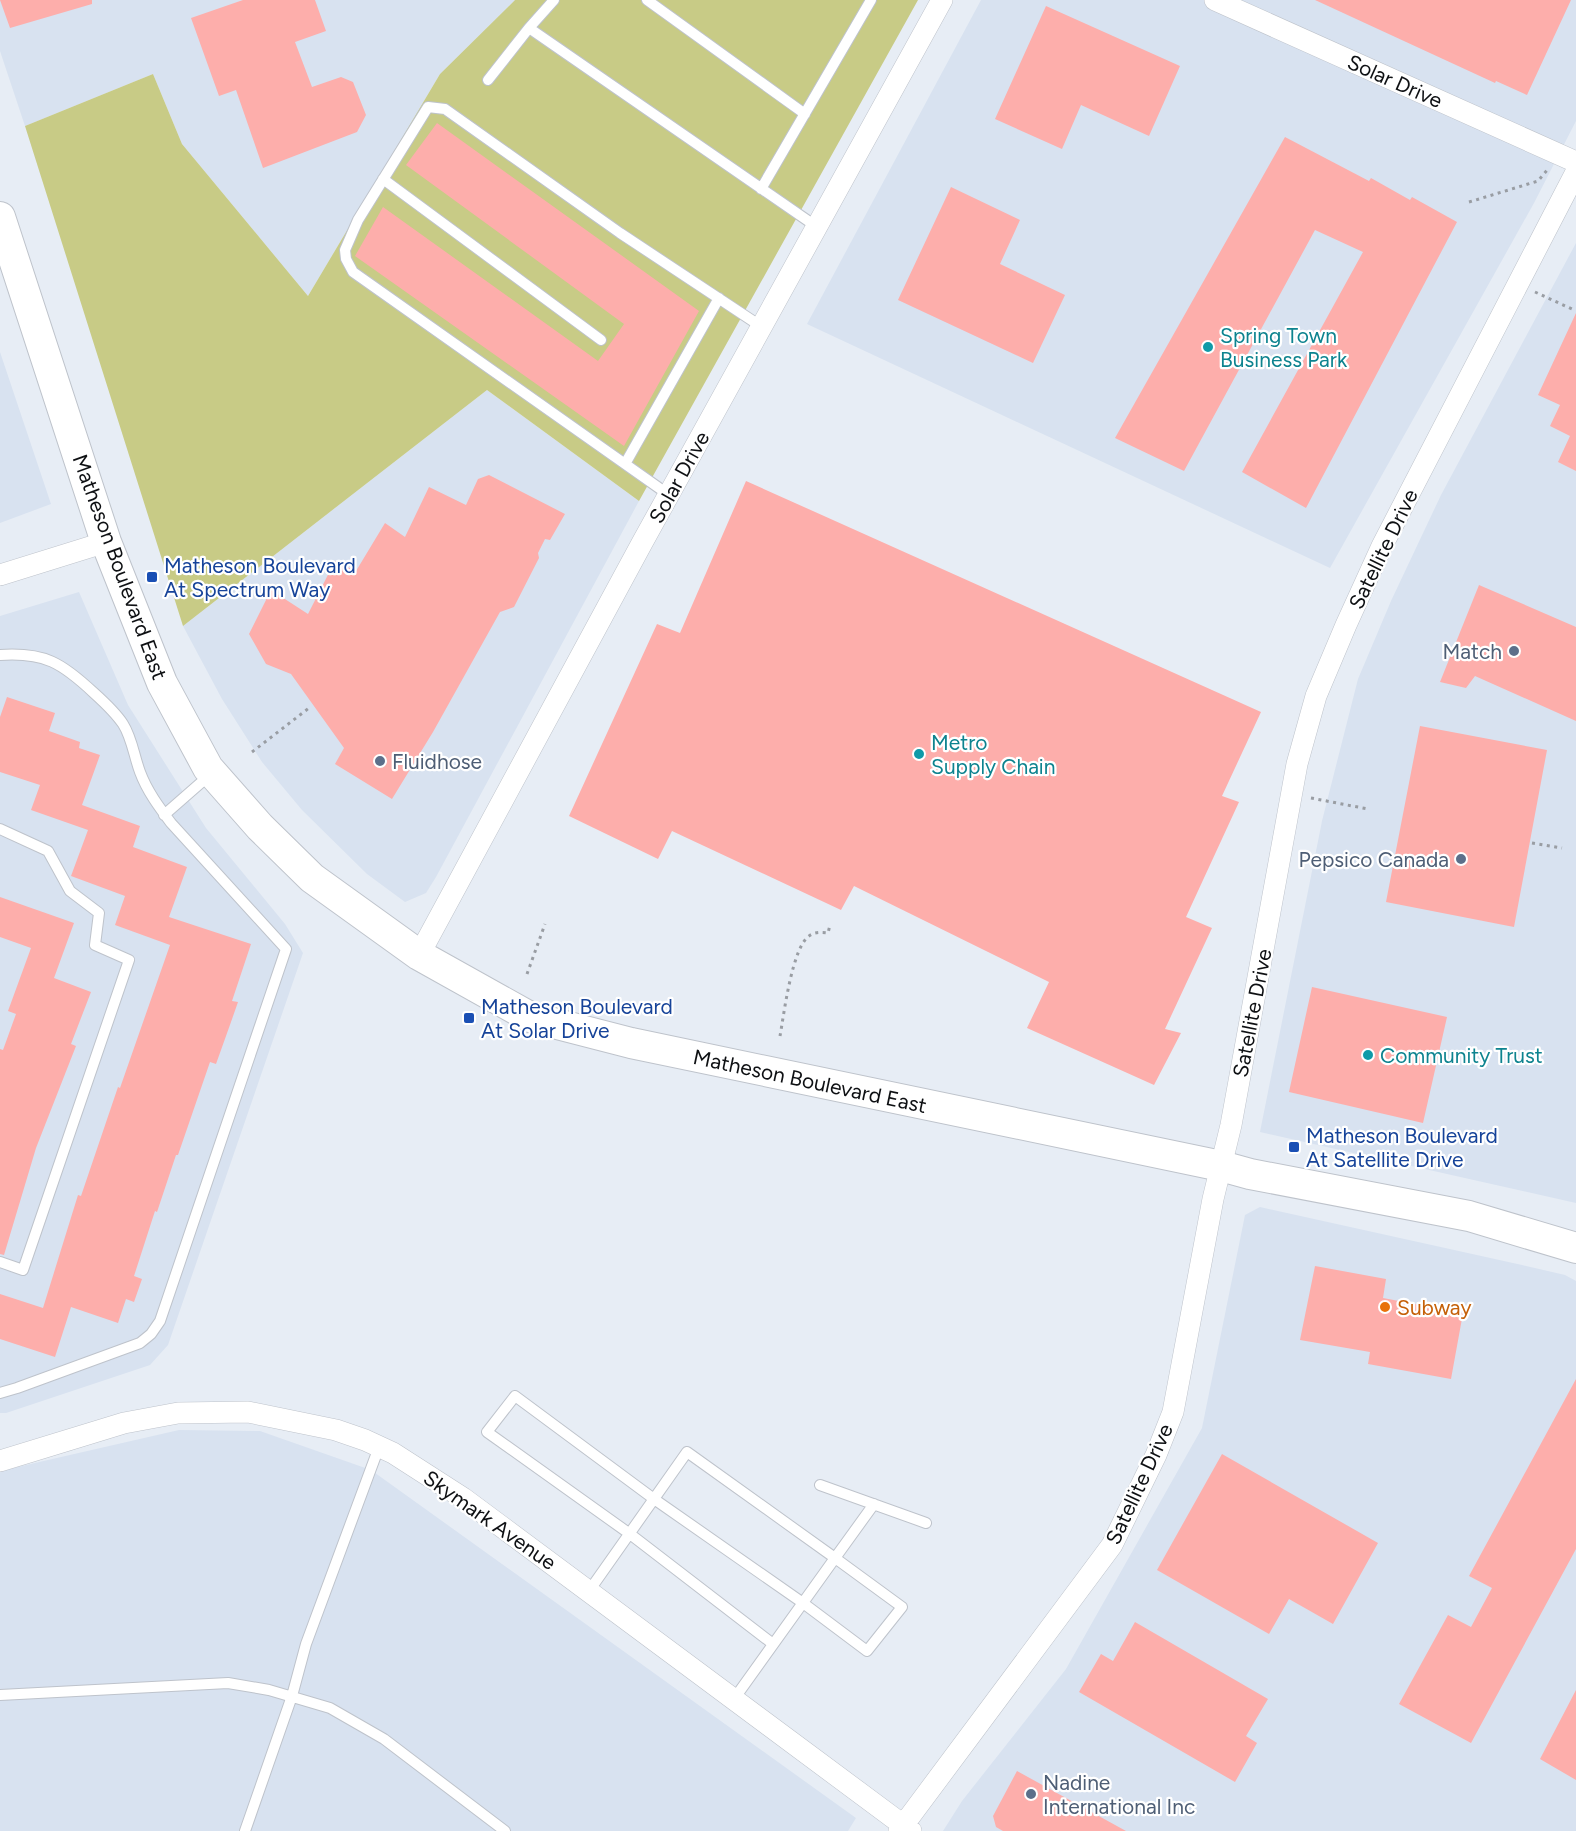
<svg xmlns="http://www.w3.org/2000/svg" width="1576" height="1831" font-family="Figtree,sans-serif">
	<rect width="100%" height="100%" fill="#e7edf5"/>
	<!-- built -->
	<path fill="#d8e2f0" d="M0 0H515L440 74 308 296 182 144 153 74 25 126 0 51Z
		M981 0H1576V121L1534 203 1330 568 807 324Z
		M1576 243V1203L1260 1132 1322 821 1358 679 1391 601 1441 495Z
		M0 352 51 504 0 523Z
		M487 390 639 501 436 877 426 893 405 902 367 874 302 810 262 762 222 699 183 626Z
		M79 592 128 705 206 828 285 924 303 953 168 1345 150 1365 6 1413H0V616Z
		M1260 1207 1522 1265 1565 1275 1576 1281V1831H943L962 1801 1066 1669 1202 1428 1245 1215Z
		M179 1430 260 1431 371 1470 856 1818 848 1831H0V1471Z"/>
	<!-- green -->
	<path fill="#c8cb86" d="M515 0H918L639 501 487 390 183 626 25 126 153 74 182 144 308 296 440 74Z"/>
	<!-- building -->
	<path fill="#fdaeab" d="M0 0H92V4L10 28Z
		M243 0H315L326 31 295 42 312 87 341 77 353 82 366 115 357 132 263 168 236 90 219 96 191 18Z
		M1315 0H1571L1527 95 1496 81 1495 83Z
		M1046 6 1180 66 1149 136 1081 105 1062 149 995 119Z
		M437 123 699 311 624 446 355 256 383 207 598 361 624 324 406 165Z
		M1285 137 1369 181 1371 178 1410 200 1412 197 1457 222 1306 508 1242 472 1363 252 1315 230 1184 471 1115 438Z
		M951 187 1020 220 1000 264 1065 295 1033 363 898 300Z
		M1576 313V471L1558 462 1570 436 1550 426 1560 405 1538 395Z
		M489 475 565 514 550 540 545 539 538 553 539 558 514 607 500 612 433 732 392 799 335 764 344 748 291 674 266 664 249 634 271 590 308 614 335 561 356 571 385 523 405 537 429 487 466 505 478 479Z
		M746 481 1261 712 1222 796 1239 802 1186 917 1212 928 1165 1029 1181 1033 1154 1085 1027 1028 1049 982 854 886 841 910 672 831 658 859 569 816 657 624 680 633Z
		M1479 585 1576 627V721L1475 676 1466 688 1440 682Z
		M7 697 55 713 49 731 80 742 79 748 100 755 82 805 140 826 133 847 187 867 169 917 251 944 232 1001 238 1002 231 1022 216 1064 210 1062 178 1155H176L157 1212 155 1211 134 1276 142 1279 134 1302 126 1299 118 1323 71 1307 55 1357 0 1339V1294L43 1308 78 1195 81 1196 118 1087 120 1088 170 945 115 925 125 896 71 876 88 830 31 810 40 785 0 772V717Z
		M1420 726 1547 750 1514 927 1386 902Z
		M0 897 74 923 54 978 91 992 71 1044 76 1046 36 1148 4 1255 0 1254V1049L3 1050 16 1014 8 1011 31 948 0 937Z
		M1312 987 1447 1017 1423 1123 1289 1092Z
		M1315 1266 1386 1279 1383 1298 1463 1313 1451 1379 1368 1364 1370 1352 1300 1340Z
		M1576 1379V1549L1471 1743 1399 1704 1448 1615 1471 1627 1492 1588 1469 1576Z
		M1222 1454 1378 1543 1333 1624 1289 1599 1269 1634 1157 1570Z
		M1135 1622 1268 1699 1246 1736 1257 1743 1235 1782 1079 1692 1101 1654 1113 1661Z
		M1576 1690V1780L1540 1759Z
		M1017 1771 1126 1831H1003L996 1827 993 1816Z"/>
	<g fill="none" stroke-linecap="round" stroke-linejoin="round">
		<defs>
			<path id="lane" d="M554 0 529 28 817 227
				M647 0 805 114
				M488 80 529 28
				M383 179 601 340
				M761 189 871 0
				M625 464 719 298
				M669 495 353 272 346 259 345 250 358 220 428 107 445 109 620 233 762 327
				M0 655C45 652 62 663 94 693 104 702 115 712 123 724 132 738 134 756 140 772 147 791 159 807 171 823L286 949 160 1321 151 1334 140 1343 17 1388 0 1393
				M164 815 212 773
				M0 829 48 851 70 891 99 913 95 945 129 960 23 1270 0 1262
				M820 1485 926 1523
				M589 1591 687 1452 835 1558 734 1699
				M773 1644 630 1534 487 1432 515 1396 654 1499 803 1603 867 1651 902 1607 835 1558 874 1504
				M0 1695 228 1683 269 1690 330 1708 384 1739 505 1831
				M245 1831 292 1696 306 1644 379 1447"/>
			<path id="street" d="M1215 0 1576 162
				M0 575 106 542
				M419 955 642 543 942 0
				M0 1461 124 1423 178 1413 248 1412 336 1430 365 1440 393 1453 463 1498 911 1831
				M899 1831 1112 1545 1156 1455 1173 1412 1213 1199 1231 1125 1297 764 1316 696 1346 625 1382 546 1576 172"/>
			<path id="secondary" d="M0 217 106 542 162 683 208 768 260 827 312 878 419 955 530 1017 631 1043 1221 1166 1250 1174 1469 1216 1576 1248"/>
		</defs>
		<!-- lane casing -->
		<use href="#lane" stroke="#bec3cb" stroke-width="12"/>
		<!-- street casing -->
		<use href="#street" stroke="#bec3cb" stroke-width="22"/>
		<!-- secondary casing -->
		<use href="#secondary" stroke="#bec3cb" stroke-width="32"/>
		<!-- path -->
		<path stroke="#999da3" stroke-width="3" stroke-dasharray="3 4.5" stroke-linecap="butt" d="M1469 202 1538 181 1548 169
			M1535 292 1574 310
			M252 752 309 708
			M1311 798 1368 809
			M1532 843 1562 848
			M527 974 545 924
			M780 1036C784 1014 792 948 809 936 814 932 821 932 828 933L830 925"/>
		<!-- lane -->
		<use href="#lane" stroke="#fff" stroke-width="10"/>
		<!-- street -->
		<use href="#street" stroke="#fff" stroke-width="21"/>
		<!-- secondary -->
		<use href="#secondary" stroke="#fff" stroke-width="30"/>
	</g>
	<!-- markers -->
	<g fill="#0f9aa8" stroke="#fff" stroke-width="2">
		<circle cx="1208" cy="347" r="6"/>
		<circle cx="919" cy="754" r="6"/>
		<circle cx="1368" cy="1055" r="6"/>
	</g>
	<g fill="#1a4fb4" stroke="#fff" stroke-width="2">
		<rect x="146" y="571" width="12" height="12" rx="3"/>
		<rect x="463" y="1012" width="12" height="12" rx="3"/>
		<rect x="1288" y="1141" width="12" height="12" rx="3"/>
	</g>
	<g fill="#5c6f8a" stroke="#fff" stroke-width="2">
		<circle cx="1514" cy="651" r="6"/>
		<circle cx="380" cy="761" r="6"/>
		<circle cx="1461" cy="859" r="6"/>
		<circle cx="1031" cy="1794" r="6"/>
	</g>
	<circle fill="#e8710a" stroke="#fff" stroke-width="2" cx="1385" cy="1307" r="6"/>
	<g text-anchor="middle" dominant-baseline="central" stroke-width="4.5" stroke-linejoin="round" paint-order="stroke">
		<!-- street labels -->
		<g font-size="21" fill="#0e1013" stroke="#fff">
			<text transform="translate(1395 81) rotate(24)">Solar Drive</text>
			<text transform="translate(679 477) rotate(-61)">Solar Drive</text>
			<text transform="translate(1383 549) rotate(-64)">Satellite Drive</text>
			<text transform="translate(120 567) rotate(70)">Matheson Boulevard East</text>
			<text transform="translate(1252 1013) rotate(-79)">Satellite Drive</text>
			<text transform="translate(810 1081) rotate(12)">Matheson Boulevard East</text>
			<text transform="translate(1139 1484) rotate(-65)">Satellite Drive</text>
			<text transform="translate(490 1520) rotate(35)">Skymark Avenue</text>
		</g>
		<!-- culture labels -->
		<g font-size="21" fill="#0d838f" stroke="#fff" text-anchor="start">
			<text x="1220" y="335">Spring Town<tspan x="1220" dy="24">Business Park</tspan></text>
			<text x="931" y="742">Metro<tspan x="931" dy="24">Supply Chain</tspan></text>
			<text x="1380" y="1055">Community Trust</text>
		</g>
		<!-- transit labels -->
		<g font-size="21" fill="#164399" stroke="#fff" text-anchor="start">
			<text x="164" y="565">Matheson Boulevard<tspan x="164" dy="24">At Spectrum Way</tspan></text>
			<text x="481" y="1006">Matheson Boulevard<tspan x="481" dy="24">At Solar Drive</tspan></text>
			<text x="1306" y="1135">Matheson Boulevard<tspan x="1306" dy="24">At Satellite Drive</tspan></text>
		</g>
		<!-- service labels -->
		<g font-size="21" fill="#4e5e75" stroke="#fff" text-anchor="end">
			<text x="1502" y="651">Match</text>
			<text x="392" y="761" text-anchor="start">Fluidhose</text>
			<text x="1449" y="859">Pepsico Canada</text>
			<text x="1043" y="1782" text-anchor="start">Nadine<tspan x="1043" dy="24">International Inc</tspan></text>
		</g>
		<!-- food labels -->
		<g font-size="21" fill="#c56008" stroke="#fff" text-anchor="start">
			<text x="1397" y="1307">Subway</text>
		</g>
	</g>
</svg>
